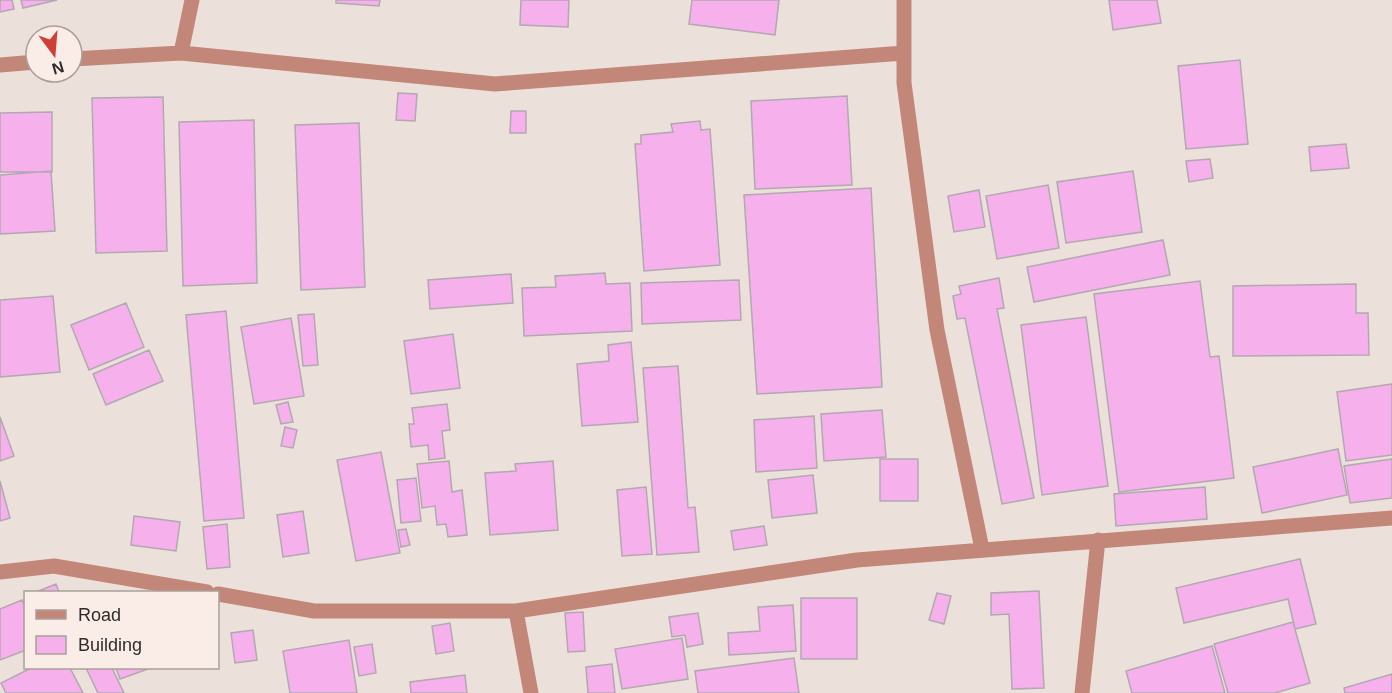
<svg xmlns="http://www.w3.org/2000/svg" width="1392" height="693" font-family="Helvetica,sans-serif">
	<rect width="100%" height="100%" fill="#ece0da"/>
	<!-- building -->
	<path fill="#f6b1ec" stroke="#b2a8b1" stroke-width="1.5" d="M0 0H12L14 9 0 12Z
		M21 0H57L23 8Z
		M336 0H380L379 6 336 3Z
		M521 0H569L568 27 520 25Z
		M692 0H779L775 35 689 24Z
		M1109 0H1157L1161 23 1113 30Z
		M1240 60 1248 144 1186 149 1178 66Z
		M398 93 417 94 415 121 396 120Z
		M847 96 852 185 755 189 751 101Z
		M163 97 167 251 96 253 92 98Z
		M511 111H526V133H510Z
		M52 112V172H0V113Z
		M254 120 257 283 183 286 179 122Z
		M700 121 701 130 710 129 720 265 644 271 635 144H641V135L673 132 671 124Z
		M359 123 365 287 301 290 295 125Z
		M1346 144 1349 168 1311 171 1309 147Z
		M1210 159 1213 178 1189 182 1186 161Z
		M51 171 55 231 0 234V175Z
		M1133 171 1142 232 1066 243 1057 182Z
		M1048 185 1059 248 997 259 986 196Z
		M871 188 882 387 757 394 744 195Z
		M979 190 985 227 954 232 948 196Z
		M1163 240 1170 275 1034 302 1027 267Z
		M605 273 606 284 630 283 632 331 524 336 522 288 556 287 555 276Z
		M511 274 513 303 430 309 428 280Z
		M999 278 1004 308 997 309 1034 498 1002 504 965 318 957 319 953 296 961 294 959 286Z
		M739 280 741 320 642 324 641 283Z
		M1200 281 1210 357 1219 356 1234 478 1119 492 1094 294Z
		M1356 284V313H1368L1369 355 1233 356V286Z
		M53 296 60 372 0 377V300Z
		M126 303 144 347 89 370 71 325Z
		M226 311 244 518 204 521 186 315Z
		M314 314 318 365 303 366 298 315Z
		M1086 317 1108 486 1042 495 1021 325Z
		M291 318 304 396 254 404 241 327Z
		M453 334 460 388 411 394 404 341Z
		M631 342 638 422 582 426 577 364 609 361 608 345Z
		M149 350 163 381 106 405 93 374Z
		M678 366 688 508 695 507 699 552 657 555 643 368Z
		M1392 384V455L1346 461 1337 392Z
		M288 402 293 422 281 424 276 405Z
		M447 404 450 430 442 431 445 458 429 460 428 445 411 447 409 424H414L412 408Z
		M882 410 886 457 824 461 821 414Z
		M814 416 817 468 756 472 754 420Z
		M0 417 14 456 0 461Z
		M285 427 297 430 293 448 281 446Z
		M1338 449 1347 495 1262 513 1253 467Z
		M381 452 400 553 356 561 337 460Z
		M880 459H918V501H880Z
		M1392 459V498L1350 503 1344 466Z
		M449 461 452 492 462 490 467 535 448 537 446 524 437 525 435 506 422 508 417 464Z
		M553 461 558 530 490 535 485 473 516 471 515 464Z
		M813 475 817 513 772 518 768 480Z
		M416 478 421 521 401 523 397 480Z
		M0 481 10 518 0 521Z
		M646 487 652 554 622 556 617 490Z
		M1205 487 1207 519 1116 526 1114 494Z
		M303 511 309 553 283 557 277 515Z
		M134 516 180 522 176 551 131 545Z
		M227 524 230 567 207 569 203 527Z
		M764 526 767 545 734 550 731 531Z
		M406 529 410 545 401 547 398 530Z
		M1300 559 1316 624 1295 629 1288 599 1184 623 1176 588Z
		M56 584 59 592H36Z
		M1039 591 1044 688 1012 689 1009 614 991 615V593Z
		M937 593 951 596 944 624 929 620Z
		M801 598H857V659H801Z
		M22 600 26 610V650L0 660V609Z
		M793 605 796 651 729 655 728 633 760 631 758 607Z
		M583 612 585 651 568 652 565 613Z
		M698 613 703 644 687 647 685 635 672 637 669 617Z
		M1293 622 1310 683 1275 693H1228L1214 644Z
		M450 623 454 651 436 654 432 626Z
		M253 630 257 660 235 663 231 633Z
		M682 638 688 679 622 689 615 649Z
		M349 640 357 693H290L283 651Z
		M372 644 376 673 359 676 354 647Z
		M1212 646 1225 693H1132L1126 671Z
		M794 658 799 693H698L695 671Z
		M612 664 615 693H588L586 667Z
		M31 668H70L83 693H6L1 683Z
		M86 668H112L124 693H98Z
		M116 668H148V669L120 679Z
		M1392 674V693H1345L1344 688Z
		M465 675 467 693H411L410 682Z"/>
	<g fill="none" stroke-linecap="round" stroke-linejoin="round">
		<!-- street -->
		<path stroke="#c28778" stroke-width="15" d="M904 0V83L937 330 982 549
			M181 53 192 0
			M72 59 181 53 495 84 904 53
			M0 65 36 62
			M0 572 54 566 207 592
			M218 594 314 611H516L857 560 1392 518
			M516 611 531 693
			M1082 693 1098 540"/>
	</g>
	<!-- legend -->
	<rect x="24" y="591" width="195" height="78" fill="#faede7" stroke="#a9a09b" stroke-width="1.5"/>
	<rect x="36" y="610" width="30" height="9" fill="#c28778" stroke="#a9a09b" stroke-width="1.5"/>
	<text x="78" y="621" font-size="18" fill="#302c29">Road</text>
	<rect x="36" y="636" width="30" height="18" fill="#f6b1ec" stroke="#a9a09b" stroke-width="1.5"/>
	<text x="78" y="651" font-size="18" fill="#302c29">Building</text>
	<!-- north arrow -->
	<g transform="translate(54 54) rotate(164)"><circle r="28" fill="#faede7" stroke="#a9a09b" stroke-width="1.5"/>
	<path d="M0-4.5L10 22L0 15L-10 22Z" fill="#cd3f37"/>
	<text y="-9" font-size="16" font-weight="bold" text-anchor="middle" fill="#302c29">N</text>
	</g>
</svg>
